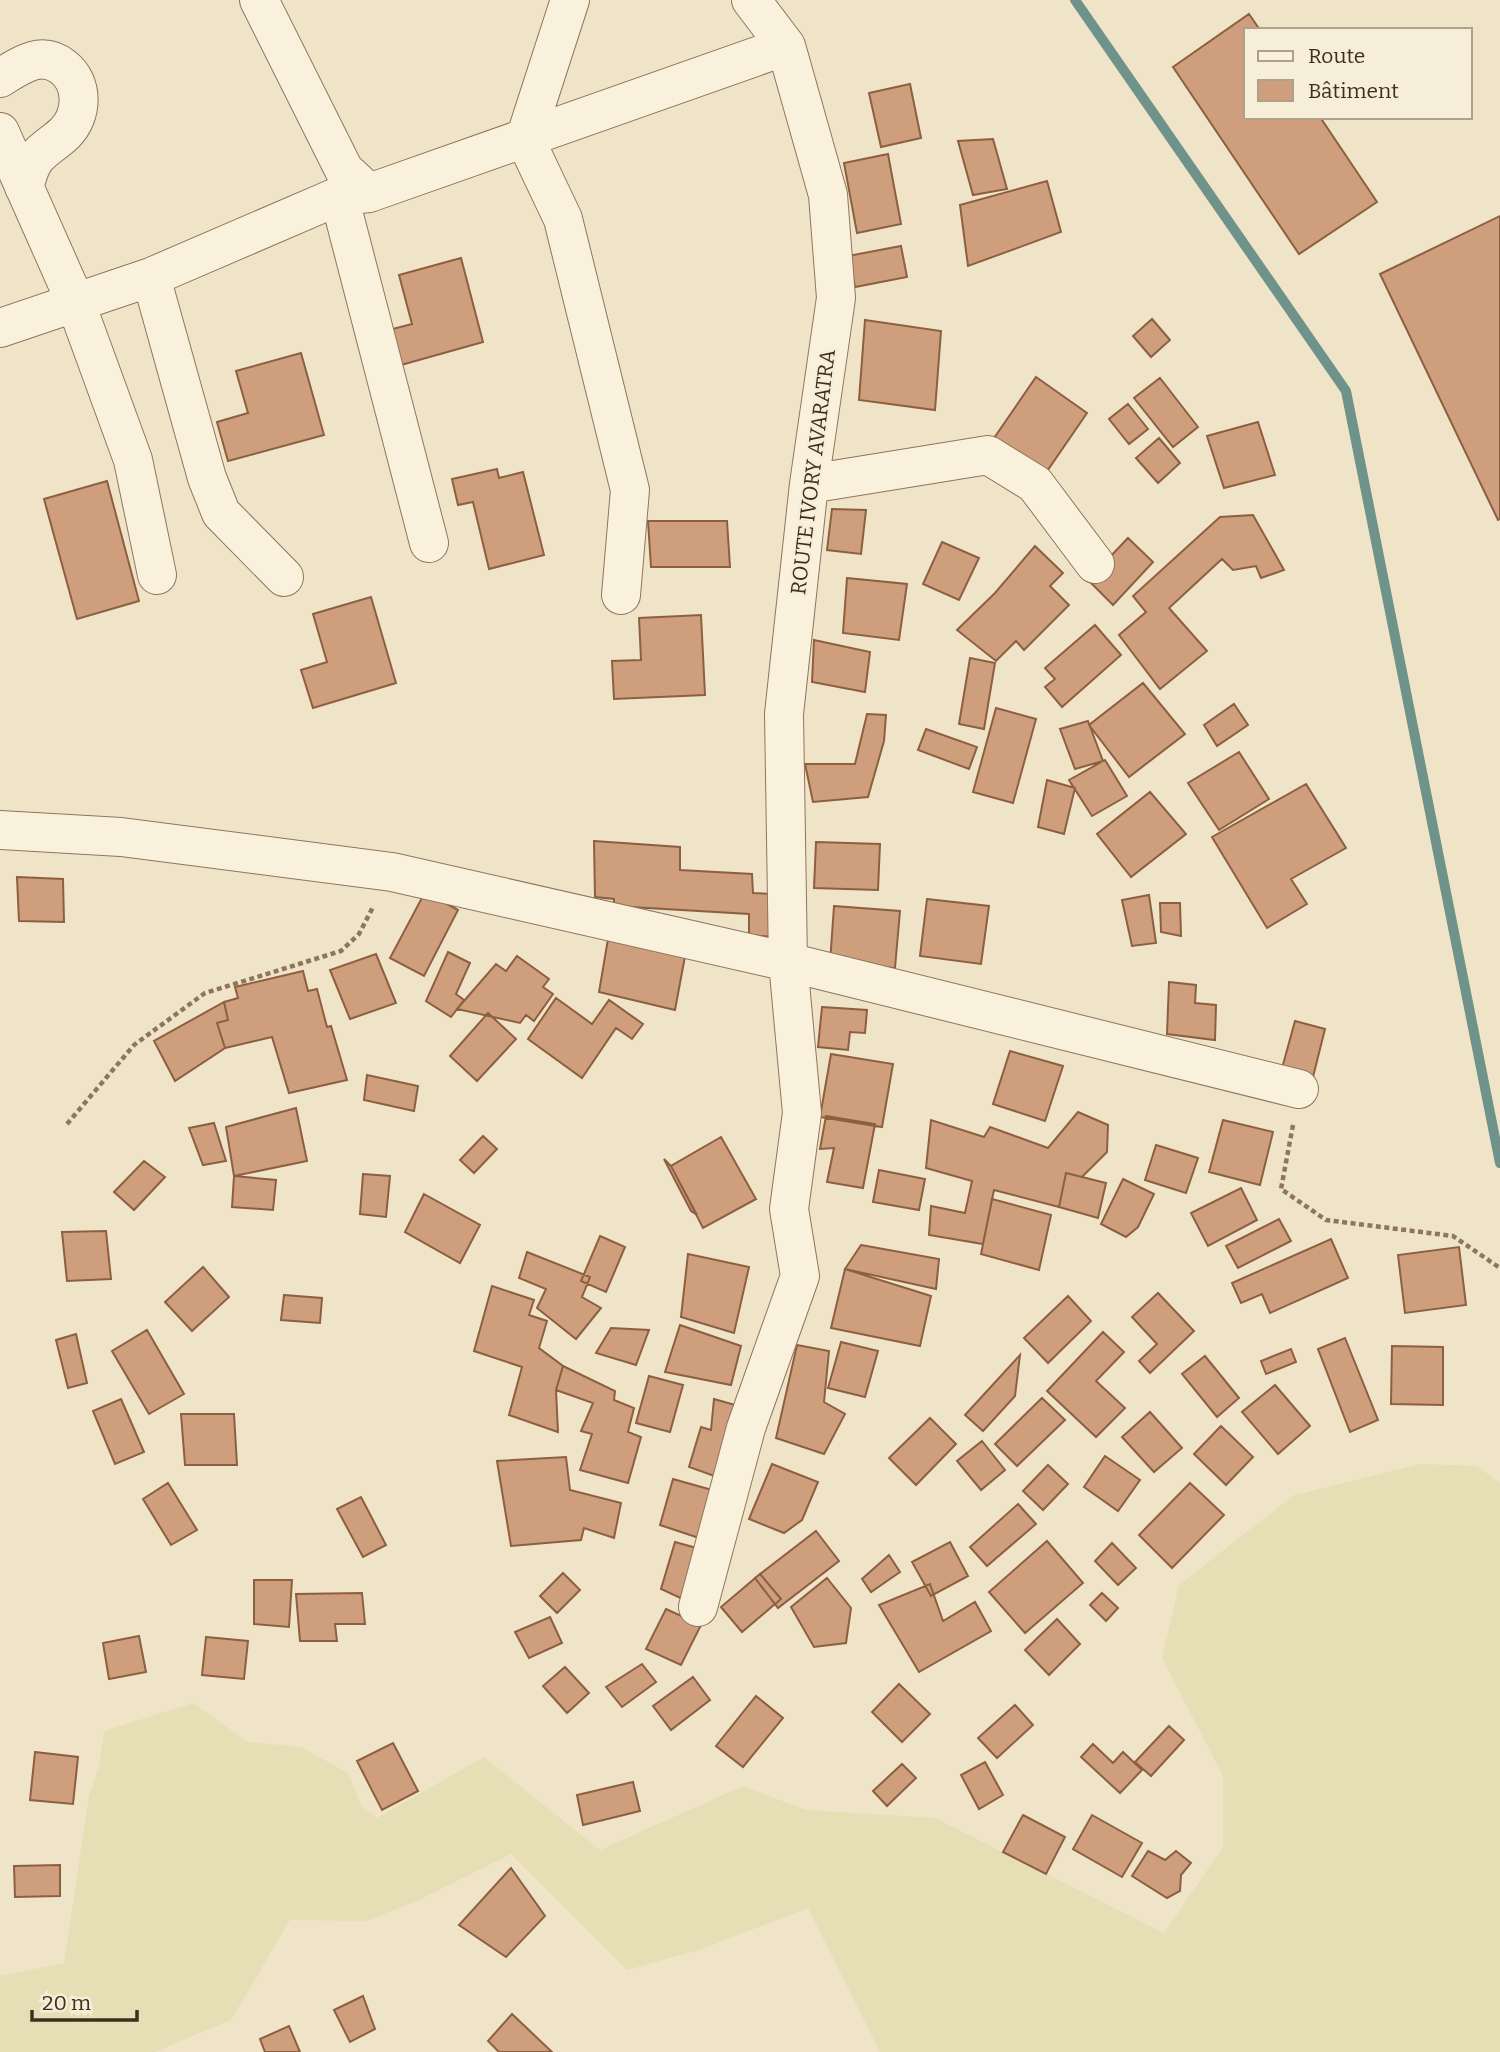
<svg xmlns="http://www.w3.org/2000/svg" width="1500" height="2052" font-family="Bitter,serif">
	<rect width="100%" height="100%" fill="#f0e4c8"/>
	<!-- farmland -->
	<path fill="#e6deb5" d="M1421 1464 1477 1466 1500 1483V2052H880L808 1908 702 1949 627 1970 511 1854 419 1900 366 1921 290 1920 231 2020 155 2052H0V1976L64 1963 89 1796 99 1767 104 1731 193 1703 248 1742 301 1747 348 1773 361 1806 377 1818 484 1757 600 1850 743 1786 806 1810 935 1818 1164 1933 1223 1847V1776L1162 1658 1179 1585 1294 1495Z"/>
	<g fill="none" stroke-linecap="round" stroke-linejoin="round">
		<!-- stream -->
		<path stroke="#6f938a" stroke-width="10" d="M1075 0 1346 391 1500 1163"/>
	</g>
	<!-- building -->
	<path fill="#cf9f7d" stroke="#8d5f41" stroke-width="2" d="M1249 14 1260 30H1246V117H1320L1377 202 1299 254 1173 67Z
		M910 84 921 138 881 147 869 93Z
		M993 139 1007 189 973 195 958 141Z
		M888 154 901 224 857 233 844 163Z
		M1047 181 1061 232 968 266 960 205Z
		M1500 216V519L1498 520 1380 274Z
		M901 246 907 277 855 287 848 256Z
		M461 258 483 342 394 367 385 331 412 324 399 275Z
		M1152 319 1170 340 1151 357 1133 336Z
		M865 320 941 331 935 410 859 400Z
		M301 353 324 435 228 461 217 422 248 413 236 371Z
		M1036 377 1087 413 1043 477 992 441Z
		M1160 378 1198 427 1173 447 1134 398Z
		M1128 404 1148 429 1129 444 1109 419Z
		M1258 422 1275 475 1224 488 1207 436Z
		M1159 438 1180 463 1158 483 1136 458Z
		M497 469 499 478 523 472 544 555 489 569 473 502 458 505 452 479Z
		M107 481 139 601 77 619 44 499Z
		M832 509 866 510 861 554 827 550Z
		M1253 515 1284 570 1261 578 1256 566 1233 570 1222 559 1169 608 1207 651 1160 689 1119 635 1146 612 1133 596 1220 517Z
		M648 521H727L730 567H651Z
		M1128 538 1153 562 1113 605 1088 580Z
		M942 542 979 558 959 600 923 584Z
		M1035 546 1063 573 1050 586 1069 605 1024 650 1016 641 996 661 957 630 995 593Z
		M847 578 907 584 899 640 843 633Z
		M371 597 396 683 313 708 301 670 327 662 313 614Z
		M701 615 705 695 614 699 612 661 641 660 639 618Z
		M1095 625 1121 655 1062 707 1045 687 1055 679 1045 668Z
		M814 640 870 652 865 692 812 682Z
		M970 658 995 663 984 729 959 724Z
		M1143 683 1185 734 1129 777 1089 725Z
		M1234 704 1248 725 1217 746 1204 725Z
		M996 708 1036 719 1013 803 973 792Z
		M867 714 886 715 884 741 868 797 813 802 805 764H855Z
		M1088 721 1103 761 1075 769 1060 729Z
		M926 729 977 747 969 769 918 750Z
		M1239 752 1269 799 1219 830 1188 783Z
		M1105 760 1127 796 1092 816 1069 780Z
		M1047 780 1075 788 1064 834 1038 827Z
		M1306 784 1346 848 1291 879 1307 904 1267 928 1212 837Z
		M1150 792 1186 834 1131 877 1097 834Z
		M594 841 680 847V870L752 874 753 893 774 894V937L749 935V914L614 906V899L595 897Z
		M816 842 880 844 878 890 814 888Z
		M17 877 63 879 64 922 19 921Z
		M425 892 458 910 424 976 390 958Z
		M1149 895 1156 943 1132 946 1122 900Z
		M927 899 989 906 981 964 920 956Z
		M1160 903H1180L1181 936 1161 932Z
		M834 906 900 911 895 968 830 963Z
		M609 933 686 951 675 1010 599 992Z
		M448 952 470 963 456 994 464 1000 451 1017 426 1001Z
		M376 954 396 1003 350 1019 330 970Z
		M517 956 549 979 543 987 553 994 534 1021 526 1015 520 1023 457 1009 496 964 506 971Z
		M303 971 308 991 317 989 327 1027 331 1026 347 1080 289 1093 272 1037 225 1048 217 1023 228 1020 224 1002 238 998 235 987Z
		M1169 982 1196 985 1195 1003 1216 1005 1215 1040 1167 1034Z
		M556 998 592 1024 609 1000 643 1024 632 1039 616 1028 582 1078 528 1039Z
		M224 1002 228 1020 217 1023 225 1048 175 1081 154 1041Z
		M822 1007 867 1010 865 1033 850 1032 848 1050 818 1047Z
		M488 1013 516 1039 477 1081 450 1056Z
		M1295 1021 1325 1029 1312 1081 1281 1072Z
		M1010 1051 1063 1066 1045 1121 993 1104Z
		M831 1054 893 1064 882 1127 820 1117Z
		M367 1075 418 1086 414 1111 364 1100Z
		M296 1108 307 1161 234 1176 226 1127Z
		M1078 1112 1108 1125 1107 1152 1082 1177 1066 1173 1059 1207 994 1190 983 1244 929 1235 931 1206 965 1213 972 1181 926 1168 931 1120 984 1137 990 1127 1048 1148Z
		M826 1116 875 1124 863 1188 827 1182 834 1148 820 1149Z
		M1223 1120 1273 1132 1260 1185 1209 1172Z
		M214 1123 226 1161 203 1165 189 1128Z
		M483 1136 497 1149 474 1173 460 1160Z
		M721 1137 756 1199 703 1228 671 1166Z
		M1156 1145 1198 1158 1186 1193 1145 1180Z
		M664 1159 671 1166 697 1215 691 1211Z
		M144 1161 165 1177 134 1210 114 1192Z
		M879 1170 925 1179 919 1210 873 1202Z
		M1066 1173 1106 1183 1098 1218 1059 1207Z
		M363 1174 390 1176 386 1217 360 1214Z
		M234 1176 276 1180 273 1210 232 1207Z
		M1123 1179 1154 1194 1138 1227 1126 1237 1101 1224Z
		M1241 1188 1257 1220 1208 1246 1191 1213Z
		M424 1194 480 1225 460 1263 405 1232Z
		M992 1199 1051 1215 1039 1270 981 1254Z
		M1279 1219 1291 1241 1238 1268 1226 1246Z
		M106 1231 111 1279 67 1281 62 1232Z
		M600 1236 625 1247 606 1292 581 1281Z
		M1331 1239 1348 1278 1270 1313 1262 1294 1241 1303 1232 1283Z
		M861 1245 939 1259 936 1289 845 1269Z
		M1459 1247 1466 1305 1405 1313 1398 1255Z
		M527 1252 590 1277 582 1297 601 1308 576 1339 537 1308 546 1289 519 1278Z
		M688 1254 749 1267 734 1333 681 1317Z
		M203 1267 229 1297 192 1331 165 1302Z
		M845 1269 931 1296 920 1346 831 1328Z
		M492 1286 534 1300 529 1315 547 1321 539 1348 563 1366 556 1390 558 1432 509 1415 522 1367 474 1351Z
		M1158 1293 1194 1331 1150 1373 1139 1361 1157 1344 1132 1317Z
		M284 1295 322 1298 320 1323 281 1320Z
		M1068 1296 1091 1321 1048 1363 1024 1338Z
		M680 1325 741 1346 731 1385 665 1372Z
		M611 1328 649 1330 636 1365 596 1353Z
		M147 1330 184 1394 149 1414 112 1351Z
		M1103 1332 1124 1352 1096 1381 1125 1408 1096 1437 1047 1391Z
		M76 1334 87 1383 68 1388 56 1340Z
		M1345 1338 1378 1420 1350 1432 1318 1349Z
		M841 1342 878 1351 865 1397 828 1388Z
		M797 1345 829 1351 824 1402 845 1414 824 1454 776 1438Z
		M1392 1346 1443 1347V1405L1391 1404Z
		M1291 1349 1296 1362 1266 1374 1261 1361Z
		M1020 1355 1015 1396 983 1431 965 1415Z
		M1205 1356 1239 1398 1217 1417 1182 1374Z
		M563 1366 615 1391 614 1400 634 1408 628 1432 641 1437 628 1483 580 1470 592 1434 581 1431 593 1403 556 1390Z
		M649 1376 683 1385 670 1432 636 1423Z
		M1275 1385 1310 1426 1278 1454 1242 1412Z
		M1042 1398 1065 1420 1017 1466 995 1444Z
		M121 1399 144 1452 115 1464 93 1411Z
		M714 1399 735 1405 717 1477 689 1467 701 1427 711 1430Z
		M1150 1412 1182 1448 1154 1472 1122 1437Z
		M181 1414H234L237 1465H185Z
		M930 1418 956 1444 916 1485 889 1458Z
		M1221 1426 1253 1457 1226 1485 1194 1454Z
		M982 1441 1005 1470 981 1490 957 1461Z
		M1105 1456 1140 1480 1118 1511 1084 1487Z
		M566 1457 570 1490 621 1503 614 1538 584 1528 581 1540 511 1546 497 1461Z
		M772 1464 818 1482 802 1520 784 1533 749 1519Z
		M1048 1465 1068 1484 1043 1510 1023 1491Z
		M673 1479 719 1492 705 1540 660 1525Z
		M168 1483 197 1530 171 1545 143 1499Z
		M1190 1483 1224 1515 1172 1568 1139 1535Z
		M361 1497 386 1545 363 1557 337 1509Z
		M1018 1504 1036 1524 987 1566 970 1547Z
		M816 1531 839 1561 778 1608 755 1578Z
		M1047 1541 1083 1583 1025 1633 989 1592Z
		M675 1542 700 1549 685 1600 661 1589Z
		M950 1542 968 1576 931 1596 912 1562Z
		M1112 1543 1136 1568 1118 1585 1095 1561Z
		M889 1555 900 1572 871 1592 862 1579Z
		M563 1573 580 1590 557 1613 540 1596Z
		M760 1574 781 1599 742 1632 721 1607Z
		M827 1578 851 1608 846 1643 814 1647 791 1607Z
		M254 1580H292L289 1627 254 1624Z
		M930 1584 943 1621 975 1602 991 1631 919 1672 879 1605Z
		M362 1593 365 1624H335L337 1641H300L296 1594Z
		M1102 1593 1118 1608 1106 1621 1090 1605Z
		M666 1609 701 1625 681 1665 646 1649Z
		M550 1617 562 1643 529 1658 515 1632Z
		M1057 1619 1080 1644 1049 1675 1025 1650Z
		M139 1636 146 1672 109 1679 103 1643Z
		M206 1637 248 1641 244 1679 202 1675Z
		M642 1664 656 1682 622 1707 606 1687Z
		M565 1667 589 1693 567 1713 543 1686Z
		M693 1677 710 1700 671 1730 653 1706Z
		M899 1684 930 1714 902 1742 872 1712Z
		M756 1696 783 1718 743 1767 716 1746Z
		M1015 1705 1033 1725 997 1758 978 1738Z
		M1169 1726 1184 1740 1151 1776 1135 1762Z
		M393 1743 418 1791 382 1810 357 1761Z
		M1093 1744 1113 1763 1123 1752 1142 1770 1120 1793 1081 1757Z
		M35 1752 78 1757 73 1804 30 1800Z
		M985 1762 1003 1795 979 1809 961 1775Z
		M902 1764 916 1778 887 1806 873 1791Z
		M633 1782 640 1811 583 1825 577 1795Z
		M1023 1815 1065 1837 1046 1874 1003 1852Z
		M1092 1815 1142 1843 1122 1877 1073 1849Z
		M1148 1851 1165 1860 1176 1851 1191 1863 1181 1875 1180 1891 1167 1898 1132 1876Z
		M60 1865V1896L15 1897 14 1866Z
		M511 1868 545 1916 506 1957 459 1925Z
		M363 1996 375 2029 350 2042 334 2010Z
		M512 2014 552 2052H499L488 2041Z
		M289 2026 300 2052H265L260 2039Z"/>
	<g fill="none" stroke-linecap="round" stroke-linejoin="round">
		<defs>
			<path id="minor" d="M259 0 344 170 369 193
				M570 0 525 139 563 219 630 490 621 595
				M0 78C21 65 41 50 63 67 84 83 83 115 65 133 56 142 44 148 36 158 30 165 27 178 24 187
				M0 132 75 301 133 460 157 575
				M339 196 429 543
				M151 277 207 478 221 513 284 577
				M0 328 151 277 339 196 369 193 786 46
				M809 484 988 455 1035 484 1095 564
				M0 830 121 837 392 872 788 962 1299 1089
				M698 1607 746 1428 800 1276 789 1209 802 1113 788 962 784 714 809 484 836 298 828 195 786 46 751 0"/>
		</defs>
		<!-- minor casing -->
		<use href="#minor" stroke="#8d765c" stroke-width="40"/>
		<!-- path -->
		<path stroke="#8d765c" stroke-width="4.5" stroke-dasharray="5 3.5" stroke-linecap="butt" d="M67 1124 134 1045 205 993 341 951 359 934 373 907
			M1293 1125 1281 1189 1326 1220 1453 1236 1500 1268"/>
		<!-- minor -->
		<use href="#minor" stroke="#faf1dc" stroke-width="38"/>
	</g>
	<g text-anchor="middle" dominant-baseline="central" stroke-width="5" stroke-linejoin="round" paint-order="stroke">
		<!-- street labels -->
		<g font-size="21" fill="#3d2e20" stroke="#f7eed8">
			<text transform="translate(813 472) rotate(-83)">ROUTE IVORY AVARATRA</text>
		</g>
	</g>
	<!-- legend -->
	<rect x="1244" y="28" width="228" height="91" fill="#f7eed8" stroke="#ada18e" stroke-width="2"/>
	<rect x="1258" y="51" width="35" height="10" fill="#faf1dc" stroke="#ada18e" stroke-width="2"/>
	<text x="1308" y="63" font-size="21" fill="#3d2e20">Route</text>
	<rect x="1258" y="80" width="35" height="21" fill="#cf9f7d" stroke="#ada18e" stroke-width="2"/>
	<text x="1308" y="98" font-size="21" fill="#3d2e20">Bâtiment</text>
	<!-- scale -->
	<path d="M32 2010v10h105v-10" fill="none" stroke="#3d2e20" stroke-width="3.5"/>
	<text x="42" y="2010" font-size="21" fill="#3d2e20" stroke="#f7eed8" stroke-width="5" paint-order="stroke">20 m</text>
</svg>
